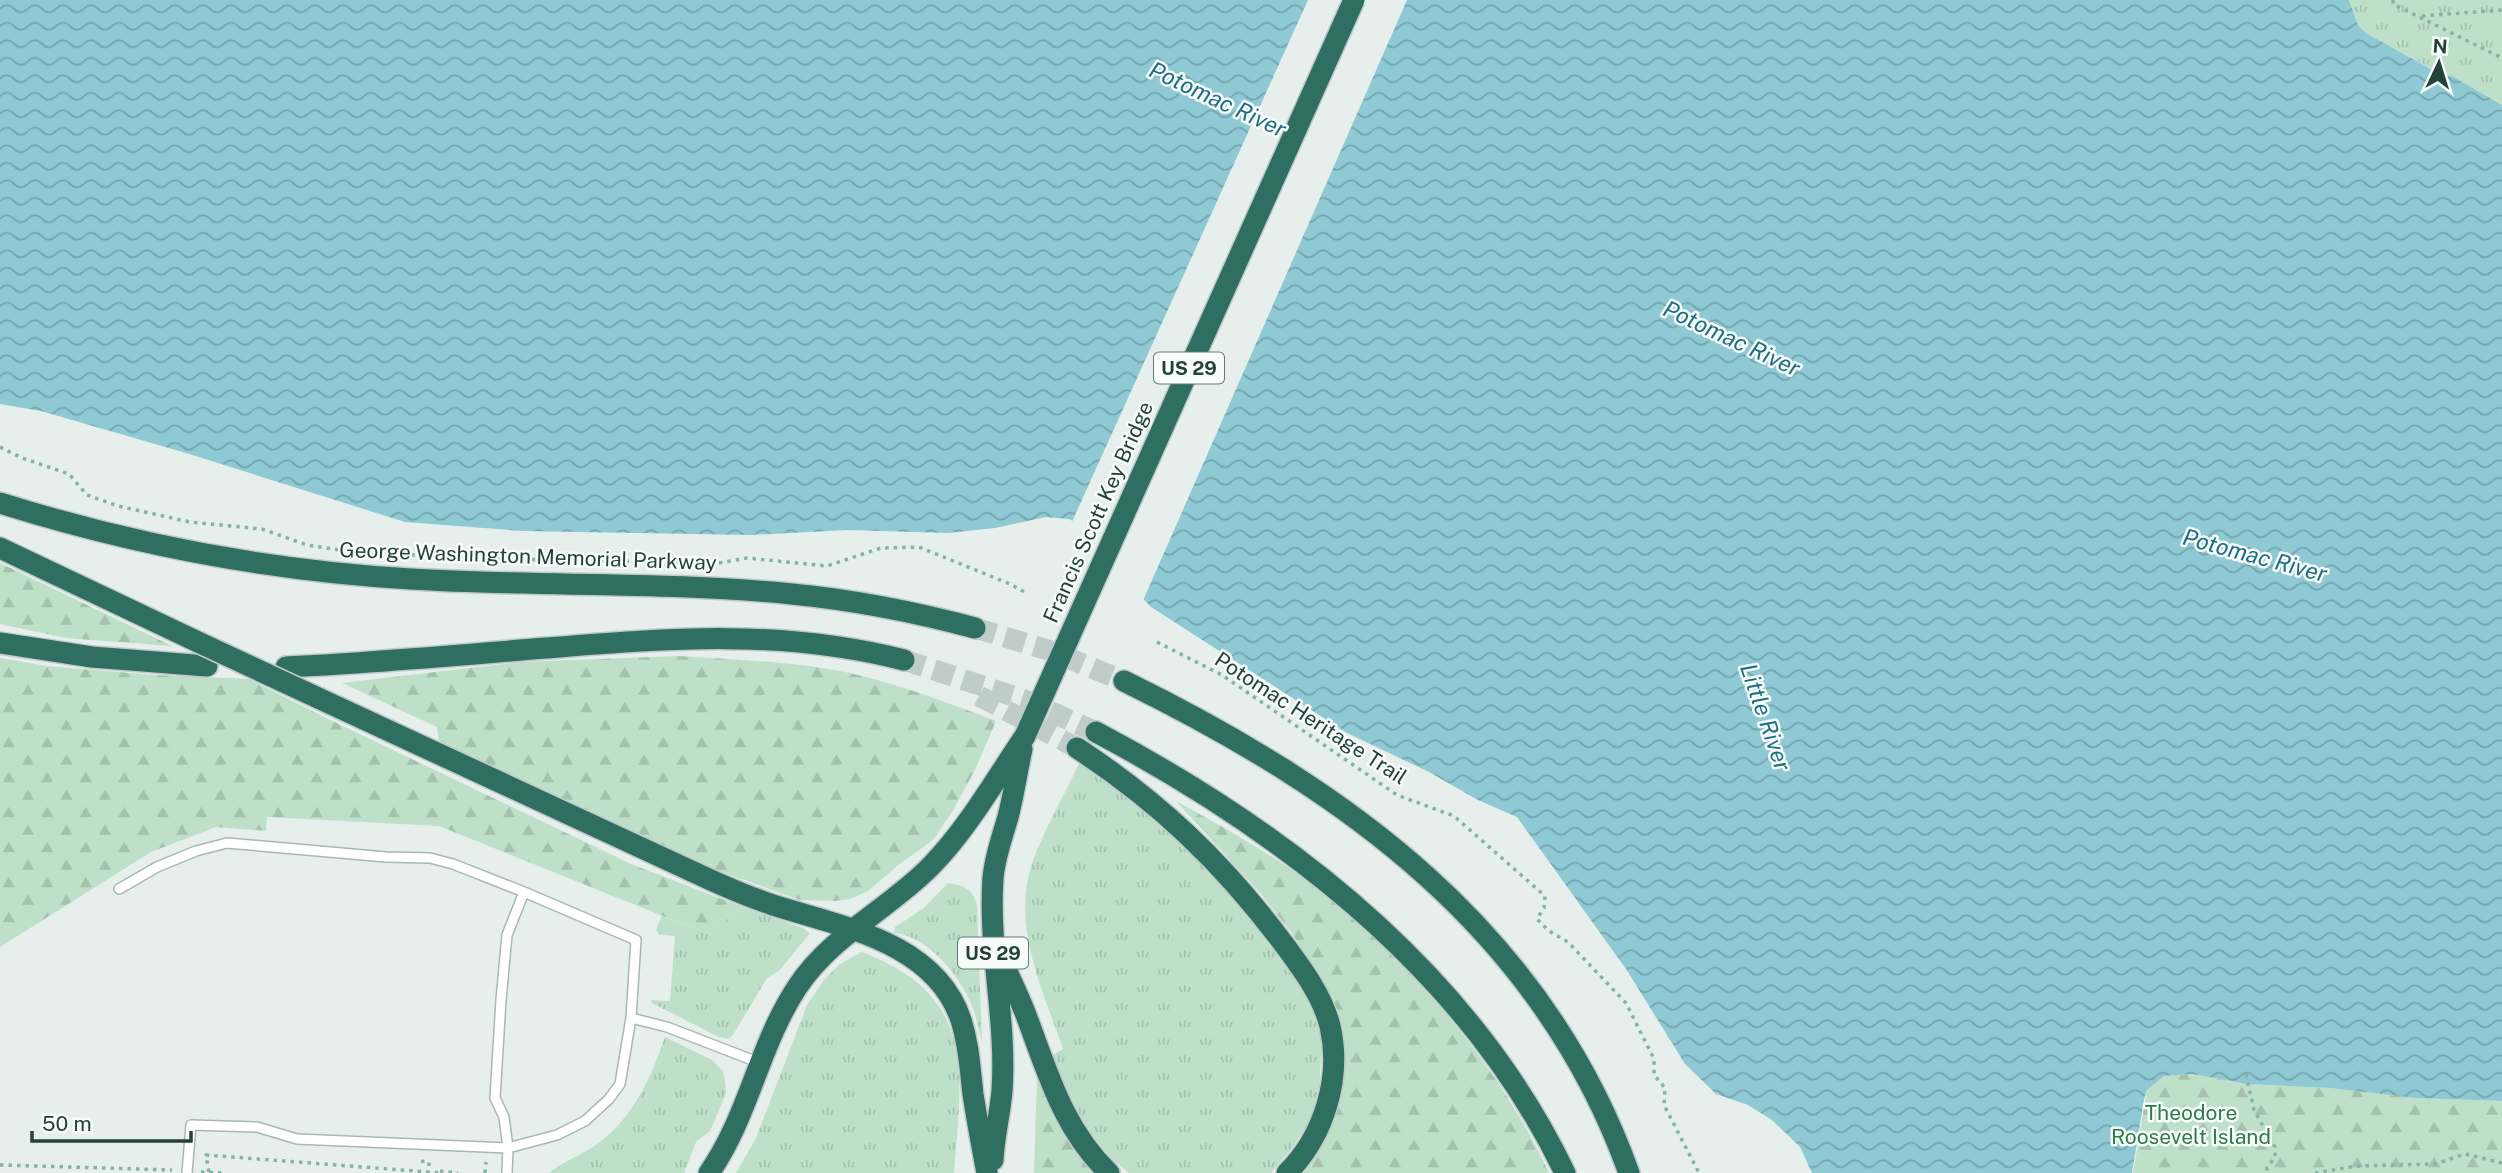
<svg xmlns="http://www.w3.org/2000/svg" width="2502" height="1173" font-family="'Public Sans',sans-serif">
	<defs>
		<pattern id="grass-tufts" width="24" height="20" patternUnits="userSpaceOnUse" patternTransform="scale(1.75)"><rect width="24" height="20" fill="#bfe0c8"/><path d="M3 7l-1-3M5 7V3M7 7l1-3M15 17l-1-3M17 17v-4M19 17l1-3" fill="none" stroke="#a4c1ad"/></pattern>
		<pattern id="forest-firs" width="22" height="20" patternUnits="userSpaceOnUse" patternTransform="scale(1.75)"><rect width="22" height="20" fill="#bfe0c8"/><path d="M5 1l3.5 6h-7zM16 11l3.5 6h-7z" fill="#a4c1ad"/></pattern>
		<pattern id="water-waves" width="16" height="10" patternUnits="userSpaceOnUse" patternTransform="scale(1.75)"><rect width="16" height="10" fill="#8ec9d4"/><path d="M0 5q4-4 8 0t8 0" fill="none" stroke="#74a5ad"/></pattern>
	</defs>
	<rect width="100%" height="100%" fill="#e6efeb"/>
	<!-- grass -->
	<path fill="url(#grass-tufts)" d="M2349 0H2502V105L2452 76 2443 75 2366 33 2358 25Z
		M1080 761 1144 804 1247 906 1299 983 1316 1011 1322 1036 1319 1098 1309 1123 1291 1149 1271 1173H1129L1110 1157 1068 1105 1053 1055 1063 1049C1043 990 1011 926 1032 863 1045 827 1065 795 1080 761Z
		M948 883C963 885 973 889 977 905L982 1042C978 1024 974 1006 964 990 951 966 923 935 894 933L895 927 924 908Z
		M745 908 803 928 810 933 779 971 767 978 733 1035 728 1039 719 1037 652 1003 651 1000 670 1001 675 936 659 934 656 929 662 916 705 933Z
		M862 952C977 996 962 1070 954 1173H736L756 1138 807 1005 823 981 840 964Z
		M665 1037 712 1060 723 1071 725 1081 726 1092 718 1113 710 1131 696 1142 684 1173H549C564 1161 584 1154 600 1142 635 1115 651 1077 665 1037Z"/>
	<!-- forest -->
	<path fill="url(#forest-firs)" d="M0 563 172 646 66 638 0 624Z
		M677 656C737 660 799 661 858 675 905 686 951 704 996 721L975 770 952 812 933 840 897 866 868 891 850 899 835 901 800 900 714 869 439 743 437 727 342 683 520 662Z
		M0 658 47 666 154 675 249 679 322 716 631 864 745 908 705 933 439 826 267 817 266 831 216 827 151 852 0 947Z
		M1176 801C1227 829 1279 858 1324 894 1417 969 1499 1066 1549 1173H1296L1326 1137 1339 1092 1337 1017 1317 972 1291 932 1261 894Z
		M2192 1074 2247 1084 2330 1088 2415 1098 2502 1101V1173H2133L2147 1090 2164 1076Z
		M1037 1076 1101 1173H1034Z"/>
	<!-- water -->
	<path fill="url(#water-waves)" d="M0 0H2349L2358 25 2366 33 2442 75 2452 76 2502 105V1101L2415 1098 2330 1088 2247 1084 2192 1074 2164 1076 2147 1090 2144 1099 2132 1173H1812L1800 1147 1772 1120 1748 1105 1716 1094 1685 1064 1626 969 1517 817 1478 800 1429 772 1347 733 1151 607 1129 584 1114 556 1089 530 1069 519 1046 517 995 528 948 533 847 530 752 535 522 531 405 522 186 453 41 411 0 404Z"/>
	<!-- pier -->
	<path fill="#e6efeb" d="M1308 0H1407L1142 603 1127 586 1111 558 1087 533 1071 524Z"/>
	<g fill="none" stroke-linecap="round" stroke-linejoin="round">
		<!-- highway-tunnel -->
		<path stroke="#bfccc8" stroke-width="21" stroke-dasharray="21 10" stroke-linecap="butt" d="M975 628 1048 650 1124 681
			M904 660 1025 700 1096 732
			M979 696 1077 748"/>
		<defs>
			<path id="lane" d="M119 889 157 867 196 851 227 843 386 857 430 858 453 864 524 892
				M187 1173 191 1125 257 1127 297 1139 508 1148 504 1117 495 1098 501 1000 507 935 524 892 636 940 631 1018
				M507 1173 508 1148 557 1135 585 1121 609 1099 620 1084 631 1018 667 1027 760 1063"/>
			<path id="highway" d="M0 503C134 545 271 571 411 579 538 587 666 581 792 594 854 600 915 612 975 628
				M0 548 198 642
				M0 643 92 657 207 666
				M286 667C373 663 459 655 546 648 672 638 780 629 904 660
				M1124 681C1346 790 1542 930 1629 1173
				M316 697 713 881C733 890 752 898 773 905 842 927 935 942 961 1020 969 1045 970 1069 973 1094 977 1120 982 1147 987 1173
				M1096 732C1287 833 1470 974 1565 1173
				M1077 748C1159 802 1221 861 1280 939 1300 966 1322 994 1330 1026 1342 1078 1324 1136 1287 1173
				M1000 955C1008 975 1018 994 1026 1015 1048 1073 1063 1129 1109 1173
				M993 1160C994 1137 1000 1114 1002 1091 1007 1020 988 950 993 878 995 856 1002 838 1008 817 1014 794 1017 771 1022 749
				M709 1173C749 1116 759 1044 798 986 831 936 890 908 931 866 968 828 995 780 1025 736"/>
		</defs>
		<!-- lane casing -->
		<use href="#lane" stroke="#a8b8b2" stroke-width="12"/>
		<!-- highway casing -->
		<use href="#highway" stroke="#c2cac8" stroke-width="24"/>
		<!-- path -->
		<path stroke="#86b3a5" stroke-width="3.5" stroke-dasharray="3.5 5" stroke-linecap="butt" d="M2393 0V4L2502 58
			M2422 16 2502 10
			M0 447 22 458 69 474 87 495 118 506 190 522 262 529 307 545 346 551 487 559
			M498 559 719 563 747 558 827 566 881 548 919 547 1010 584 1028 594
			M1157 642 1222 675 1397 795 1454 816 1545 896 1544 908 1537 919 1549 931 1568 942 1626 1003 1654 1059V1075L1665 1088 1664 1105 1699 1173
			M2246 1074 2254 1110 2275 1147V1157L2267 1168V1173
			M421 1161 429 1162V1170
			M0 1165 172 1170
			M440 1171 458 1173
			M201 1172 223 1173
			M209 1172 206 1155 441 1173
			M485 1173 486 1162
			M2315 1173 2357 1166 2435 1164 2465 1154 2502 1163"/>
		<!-- lane -->
		<use href="#lane" stroke="#fff" stroke-width="9"/>
		<!-- highway -->
		<use href="#highway" stroke="#2f6f62" stroke-width="21"/>
		<defs>
			<path id="highway-bridge" d="M198 642 316 697
				M1025 736 1354 0"/>
		</defs>
		<!-- highway-bridge casing -->
		<use href="#highway-bridge" stroke="#c2cac8" stroke-width="24" stroke-linecap="butt"/>
		<!-- highway-bridge -->
		<use href="#highway-bridge" stroke="#2f6f62" stroke-width="21"/>
	</g>
	<g text-anchor="middle" dominant-baseline="central" stroke-width="5" stroke-linejoin="round" paint-order="stroke">
		<!-- shield labels -->
		<g fill="#f7fbf9" stroke="#637a73" stroke-width="2">
			<rect x="1154" y="352.5" width="70" height="31" rx="5"/>
			<rect x="958" y="937.5" width="70" height="31" rx="5"/>
		</g>
		<g font-size="19" font-weight="bold" fill="#24423a">
			<text x="1189" y="368">US 29</text>
			<text x="993" y="953">US 29</text>
		</g>
		<!-- street labels -->
		<g font-size="21" fill="#24423a" stroke="#f7fbf9">
			<text transform="translate(1098 512) rotate(-66)">Francis Scott Key Bridge</text>
			<text transform="translate(528 556) rotate(2)">George Washington Memorial Parkway</text>
			<text transform="translate(1311 718) rotate(33)">Potomac Heritage Trail</text>
		</g>
		<!-- park labels -->
		<g font-size="21" fill="#2d7a4b" stroke="#f7fbf9">
			<text x="2191" y="1112">Theodore<tspan x="2191" dy="24">Roosevelt Island</tspan></text>
		</g>
		<!-- water labels -->
		<g font-size="23" font-style="italic" fill="#1c6f80" stroke="#f7fbf9">
			<text transform="translate(1218 99) rotate(25)">Potomac River</text>
			<text transform="translate(1732 338) rotate(25)">Potomac River</text>
			<text transform="translate(2255 555) rotate(15)">Potomac River</text>
			<text transform="translate(1766 717) rotate(71)">Little River</text>
		</g>
	</g>
	<!-- north arrow -->
	<g transform="translate(2439 63) rotate(4)" stroke="#f7fbf9" stroke-width="5" paint-order="stroke">
	<path d="M0-5L12 26L0 18L-12 26Z" fill="#24423a"/>
	<text y="-10" font-size="19" font-weight="bold" text-anchor="middle" fill="#24423a">N</text>
	</g>
	<!-- scale -->
	<path d="M32 1131v10h159v-10" fill="none" stroke="#24423a" stroke-width="3.5"/>
	<text x="42" y="1131" font-size="21" fill="#24423a" stroke="#f7fbf9" stroke-width="5" paint-order="stroke">50 m</text>
</svg>
